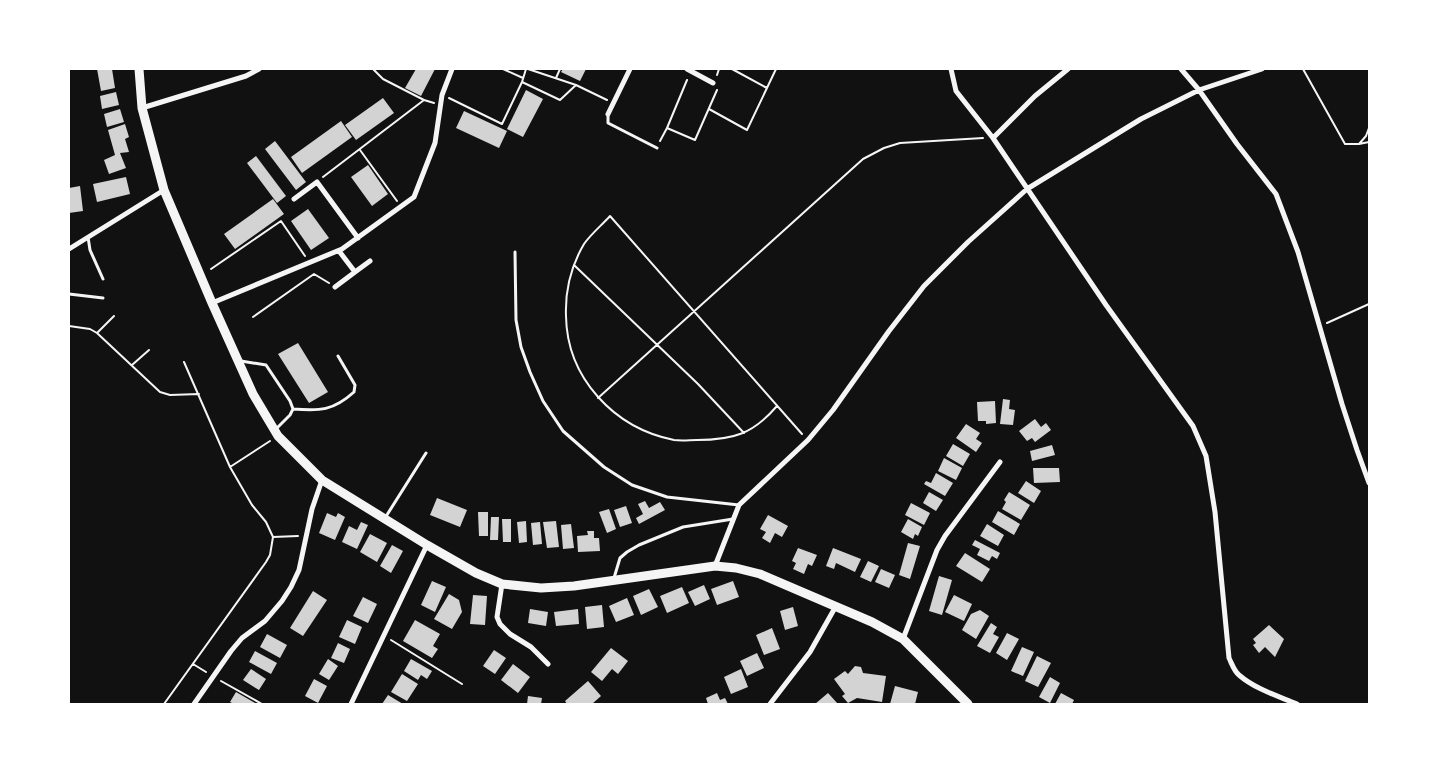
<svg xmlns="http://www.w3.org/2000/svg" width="1438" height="773" font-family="'Varela Round',sans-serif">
	<rect width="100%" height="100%" fill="#111"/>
	<!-- building -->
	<path fill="#d3d3d3" d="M97 69H112L115 88 101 91Z
		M416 69H435L421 96 405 88Z
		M563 69H586L580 81 561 72Z
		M526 90 543 99 523 137 507 129Z
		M116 92 119 105 102 109 100 96Z
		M383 98 394 113 356 140 345 125Z
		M120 109 124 122 107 127 104 114Z
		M464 111 507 131 499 148 456 128Z
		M341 121 352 137 302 173 291 157Z
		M125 124 129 137 125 139 129 152 120 153 126 168 109 174 104 160 115 155 108 130Z
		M275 141 306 182 296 190 265 149Z
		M256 156 286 196 277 203 247 163Z
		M368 165 388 194 372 206 351 177Z
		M126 177 130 194 97 202 93 184Z
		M80 186 83 211 69 213V188Z
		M273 199 284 214 235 249 224 234Z
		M308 209 329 238 311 250 291 221Z
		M298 343 328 392 309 403 278 354Z
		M1003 399 1010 400 1009 409 1015 410 1013 425 1000 424Z
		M995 401 996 423 986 424V421H978L977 402Z
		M1035 419 1041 427 1046 423 1051 430 1035 442 1032 438 1027 441 1019 431Z
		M966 424 980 433 976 439 982 443 976 452 956 438Z
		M953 444 970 454 963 466 946 456Z
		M1052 445 1055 455 1032 461 1030 451Z
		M944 458 962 468 956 480 938 471Z
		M1033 468H1059L1060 482 1034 483Z
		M936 473 953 483 945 496 924 484 926 481 931 483Z
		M1026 481 1041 491 1034 503 1018 493Z
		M929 492 943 500 936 511 923 503Z
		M1009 492 1030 505 1021 520 1002 509 1006 502 1004 500Z
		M437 498 467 510 460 527 430 515Z
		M645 501 649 508 660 502 665 510 639 524 636 518 643 514 638 504Z
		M911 503 930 513 924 525 905 515Z
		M626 506 632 523 620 527 614 510Z
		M609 509 616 529 607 533 599 512Z
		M998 511 1020 524 1014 535 992 522Z
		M478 512H488V536H479Z
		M327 513 336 517 338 513 345 517 335 540 319 533Z
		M768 515 788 526 782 537 775 533 770 543 762 538 766 532 760 529Z
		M491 517H499L498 540H490Z
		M502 519H511V542H503Z
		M908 519 922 527 918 536 915 534 913 539 901 532Z
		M526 521 527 542 519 543 517 522Z
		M556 521 559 547 547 548 543 522Z
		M361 522 368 525 357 549 342 542 349 526 357 530Z
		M540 522 542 544 533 545 531 523Z
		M571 524 574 548 563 549 561 525Z
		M987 524 1004 535 998 546 980 536Z
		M587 531H594V538H599L600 551 578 552 577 536 588 535Z
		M370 534 387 543 377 562 360 552Z
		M975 540 1000 553 997 559 992 556 989 561 977 555 980 549 972 545Z
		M908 543 920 546 910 579 899 575Z
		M392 545 403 551 391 573 380 566Z
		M798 548 817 555 812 566 808 564 804 574 793 569 796 563 792 561Z
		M833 548 861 559 855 572 836 563 834 569 826 566Z
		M965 553 990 569 982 582 956 566Z
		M868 561 879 566 871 582 860 577Z
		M881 569 895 575 889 588 875 582Z
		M939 576 952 580 942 615 929 611Z
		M432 581 446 587 435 612 421 605Z
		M733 581 739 597 717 605 711 589Z
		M704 585 710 599 695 606 688 592Z
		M682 587 689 603 667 613 660 596Z
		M649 589 658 607 641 615 633 596Z
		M313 591 327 600 303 636 290 628Z
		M449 594 459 600 462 612 452 629 434 619Z
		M473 595 487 596 485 625 470 624Z
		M954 595 972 604 964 621 945 612Z
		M363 597 377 604 368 623 353 616Z
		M627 598 634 615 616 622 609 606Z
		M602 605 604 627 587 629 585 607Z
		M793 607 798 626 785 630 780 611Z
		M530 609 548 612 546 626 528 623Z
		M578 609 579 624 556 626 554 612Z
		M980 610 989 616 976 639 962 630 971 614Z
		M347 620 362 627 355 644 339 637Z
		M415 620 440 634 433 646 438 649 432 658 403 641Z
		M991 623 997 627 993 634 999 637 990 653 977 646Z
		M1269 625 1284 639 1275 657 1265 647 1259 653 1253 645 1256 643 1253 639Z
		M772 628 780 649 764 655 756 635Z
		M1007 633 1019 639 1007 660 996 653Z
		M267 634 287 645 280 658 260 647Z
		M338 643 350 649 344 663 331 658Z
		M1022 647 1034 652 1023 676 1011 671Z
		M611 648 628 661 618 674 612 669 602 681 591 672Z
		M494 650 506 658 495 674 483 666Z
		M255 651 277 663 271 674 249 662Z
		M757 653 764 668 747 676 740 661Z
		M1037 656 1051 663 1038 687 1025 681Z
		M328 659 338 666 329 680 319 674Z
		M411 659 432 671 427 679 421 675 418 680 404 671Z
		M513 664 530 677 518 693 501 680Z
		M855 666 861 667 863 673 886 676 882 702 857 698 848 703 842 696 845 694 834 679 845 671 848 674Z
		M251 669 266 679 259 690 243 680Z
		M741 669 748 687 731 694 724 677Z
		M402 674 418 684 407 701 391 692Z
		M1050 677 1060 683 1050 703 1039 697Z
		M314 679 327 686 318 703 305 696Z
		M588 681 601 696 592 704H567L565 701Z
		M895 686 918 692 915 704H890Z
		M236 692 257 704H234L230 702Z
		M717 693 720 700 725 698 728 704H708L706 698Z
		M828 693 838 704H815Z
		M1061 693 1074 700 1072 704H1055Z
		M388 695 403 704H382Z
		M528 696 542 698 541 704H527Z"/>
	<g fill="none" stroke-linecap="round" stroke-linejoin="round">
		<!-- path -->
		<path stroke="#f5f5f5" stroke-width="2" d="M373 69 383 79 424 100
			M503 69 523 78
			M528 69 576 85 607 100
			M732 69 767 88
			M1303 69 1345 144H1359L1366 136 1369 128
			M717 75 719 69
			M556 78 560 69
			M687 80 667 128 695 140 717 90
			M522 82 560 100 576 85
			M449 98 502 124 522 82 526 69
			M709 109 747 130 776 69
			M660 141 667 128
			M1359 144 1369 142
			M360 150 397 201
			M323 177 424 100 434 103
			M574 265 698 384 744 433
			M211 269 281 221 305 256
			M253 317 314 274 329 283
			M1327 323 1369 304
			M69 326 90 329 97 333 160 392 170 395 199 394
			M97 333 114 316
			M132 365 149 350
			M598 398 863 159 884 148 900 143 983 138
			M777 406C753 434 733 440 697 440 690 440 682 441 674 440 614 428 567 378 566 316 565 290 571 266 584 244 591 234 602 225 610 216L802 434
			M230 467 270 441
			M273 537 298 536
			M391 640 462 684
			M193 664 206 672
			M221 681 262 704
			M164 704 266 562 270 555 273 537 266 522 252 505 230 467 184 362"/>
		<!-- service -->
		<path stroke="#f5f5f5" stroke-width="3" d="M608 114V123L657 148
			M88 237 90 250 103 279
			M515 252 516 320 521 347 530 372 543 401 563 431 604 467 632 485 667 497 739 505
			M69 294 103 298
			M241 361 266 365 290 401 293 409 290 415 276 429
			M293 409C320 411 333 411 354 392L355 385 338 356
			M385 518 426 453
			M614 578 620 558 627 552 639 545 683 527 733 519"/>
		<!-- minor -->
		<path stroke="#f5f5f5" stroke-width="5" d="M687 69 713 83
			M951 69 956 91 993 138 1106 305 1193 426 1206 456 1215 512 1229 658C1232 664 1234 671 1239 675 1255 689 1278 696 1297 704
			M1181 69 1199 90 1237 144 1276 194 1298 252 1342 404 1357 450 1369 483
			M142 108 246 76 259 69
			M608 114 630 69
			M993 138 1035 96 1068 69
			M294 199 317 182 358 238
			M69 249 164 190
			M355 272 370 261
			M335 287 355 272 339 251
			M212 303 342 249 414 197 435 143 442 95 452 69
			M715 566 739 505 808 440 833 410 889 331 924 286 968 242 1027 189 1141 119 1199 90 1262 69
			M502 584 497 617 500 624 510 634 531 647 548 664
			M903 639 937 550 945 536 1000 462
			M194 704 231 651 242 638 265 621 282 601 291 587 299 570 312 509 322 480
			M351 704 427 545
			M770 704 810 652 836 606"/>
		<!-- secondary -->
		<path stroke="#f5f5f5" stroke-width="9" d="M139 69 142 108 164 190 212 303 253 394 278 436 322 480 427 545 476 573 502 584 541 588 574 586 715 566 736 568 760 574 872 622 903 639 968 704"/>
	</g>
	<!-- border -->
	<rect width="1438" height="773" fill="none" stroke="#ffffff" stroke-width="140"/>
</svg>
